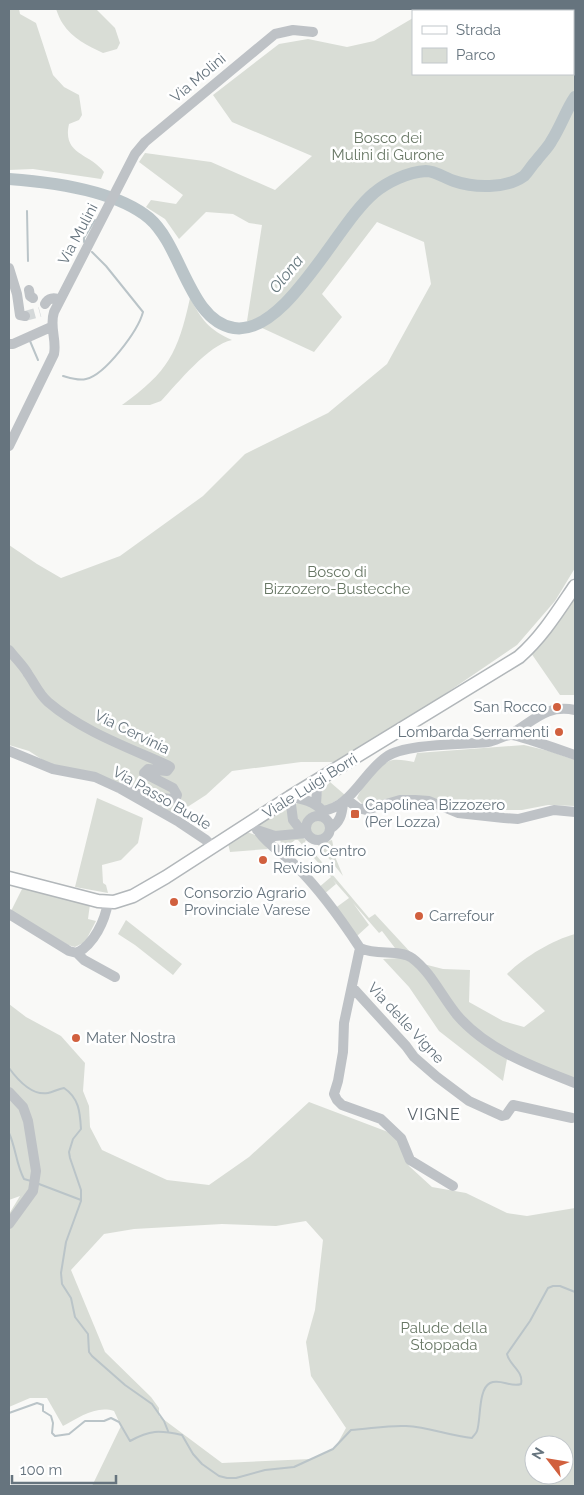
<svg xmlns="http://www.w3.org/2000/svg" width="584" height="1495" font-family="Raleway,sans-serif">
	<rect width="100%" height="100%" fill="#f9f9f7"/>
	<!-- green -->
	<path fill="#d9ddd6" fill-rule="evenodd" d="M9 9H19L20 14 36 23 53 75 64 87 79 95 82 115 79 120 69 124C62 155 90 153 104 172L101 179 33 169 9 170Z
		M56 9H96L115 28 120 43 117 49 103 53C88 46 72 38 63 24 60 20 58 14 56 9Z
		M425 9H575V568L555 601 517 645 364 749 337 762H301L232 771 206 795 175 815 102 781 52 766 29 751 9 745V545L37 564 61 578 120 556 203 496 245 454 328 413 387 364 431 284 424 242 377 222 322 294 342 317 314 352 247 321 262 225 249 223 233 214 206 212 179 239 165 219 146 207 151 200 176 204 183 195 139 162 145 153 211 162 275 190 312 156 232 122 213 95 279 44 308 39 347 47 374 41 413 18V74H573V11H424Z
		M190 298C202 320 208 329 232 340 208 345 178 383 161 401L150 405H122C168 372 178 353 190 298Z
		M575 598V695H560L531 653Z
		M524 745 549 751 575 760V806L548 805 522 810H501L480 804 471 807 427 797 366 806 363 805 357 798C362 786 380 762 393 760 399 759 408 761 414 762L417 753Z
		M330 782 345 795 324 808 319 803 322 791Z
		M97 798 143 818 138 843 121 860 102 865 103 883 106 885 108 893 75 887Z
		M299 802H304L320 813C310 816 306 819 304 829L296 819 295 805Z
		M288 807 297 830 279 832 261 828 259 824Z
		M309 828a9 9 0 1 1 18 0a9 9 0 1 1-18 0Z
		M247 832 258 836 268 849 230 852 228 843Z
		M300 836 306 840 305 842 369 918 375 914 412 954 398 952 382 931 379 933 353 903 369 925 357 936 334 909 349 898 333 880 336 884 323 895 318 888 331 877 298 840H295L282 851 280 838Z
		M332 840 336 859 343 876 318 845Z
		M23 887 90 904 88 919 96 921 85 942 75 947 68 945 11 911Z
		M126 920 182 964 173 975 135 945 118 934Z
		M575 934V1082L507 1059 503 1081 439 1031 409 987 383 959 400 958 443 969 470 970 469 1002 503 1021 524 1027 545 1011 507 974C524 957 553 940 575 934Z
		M9 1004 26 1017 61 1036 85 1063 83 1091 89 1106 90 1127 102 1150 167 1180 209 1185 249 1157 309 1102 396 1135 409 1166 432 1187 466 1193 507 1213 527 1216 575 1208V1486H92L121 1426 114 1411C96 1405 78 1418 63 1426L47 1398H30L9 1407V1214L20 1196 9 1200ZM306 1221 323 1240 315 1310 306 1342 311 1376 346 1428 335 1448 311 1459 222 1463 159 1416V1408L151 1397 105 1352 71 1270 104 1234 134 1229 222 1224 276 1226ZM534 1445H564V1475H534Z"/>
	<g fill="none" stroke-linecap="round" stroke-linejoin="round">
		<!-- stream -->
		<path stroke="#bac4c8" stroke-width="2" d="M27 211 28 261
			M84 242V238L95 220
			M30 341 38 360
			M63 376C70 378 78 381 86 379 105 375 138 331 143 312L106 266 92 252
			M9 1068C17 1079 32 1096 48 1093 53 1092 58 1089 64 1088 79 1098 80 1112 81 1129L73 1139 69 1152 70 1158 81 1190V1201L66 1242 61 1273 62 1284 71 1298 75 1317 88 1334 89 1352 92 1356 125 1385 152 1404 164 1421 168 1431
			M9 1133C16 1148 16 1164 24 1179L31 1181
			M39 1184 81 1200
			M9 1413 37 1403 43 1405V1411L51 1416 53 1423 52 1433 55 1436 69 1434 85 1421H104L111 1418 119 1422 130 1441C150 1430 159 1430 182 1435L193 1454 202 1464 219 1476 227 1478H236L265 1470 294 1467 333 1449 351 1430C369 1429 388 1425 406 1426 429 1427 450 1436 472 1438 474 1435 476 1434 477 1431 481 1420 478 1389 490 1383 500 1378 511 1388 521 1384 524 1371 509 1365 507 1354L530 1321 548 1288 553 1286H560L575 1292"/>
		<!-- river -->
		<path stroke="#bac4c8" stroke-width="12" d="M9 179C51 182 115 190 149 218 182 246 189 321 234 328 286 336 338 222 374 193 387 182 408 172 426 171 435 171 445 178 454 181 474 188 506 189 524 176 528 172 532 165 536 161 541 154 548 148 552 140 561 126 566 110 575 97"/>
		<!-- minor-tunnel -->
		<path stroke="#d4d8d9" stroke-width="10" stroke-dasharray="10 5" stroke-linecap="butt" d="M25 316 40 312"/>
		<defs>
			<path id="major" d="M9 878 98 901 114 902 133 896 166 877 290 797 519 657C542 637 558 611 575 586"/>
		</defs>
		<!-- major casing -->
		<use href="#major" stroke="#b2b7ba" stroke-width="15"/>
		<!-- minor -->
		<path stroke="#bec2c6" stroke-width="10" d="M9 268 17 294 20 315 25 316
			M29 290 30 296 33 298
			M45 304C48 298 54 297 60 300
			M9 344H13L51 327
			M9 446 54 354C57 339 49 327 54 312L135 154 145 142 275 34 293 30 313 32
			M9 650C15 658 23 665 28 674 35 684 39 694 48 702 82 731 127 747 167 765L170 767 167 771 148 769 144 773 173 788 177 795 176 798C167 802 131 789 119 788
			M511 734C534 721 546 704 575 710
			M9 751 53 769 95 777 119 788 179 822 206 840 213 847
			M346 799 358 808 366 810 400 800H415L429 801 458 813 504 818 518 819 554 810 575 812
			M316 804 317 789 325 777
			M323 811C352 806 363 773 386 757 406 743 462 745 488 742 496 741 502 736 510 735 516 734 566 752 575 755
			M306 828a12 12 0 1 1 24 0a12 12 0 1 1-24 0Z
			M330 829C340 822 342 815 343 803
			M257 830 275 836 307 833
			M259 832C269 846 284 854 296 866 320 890 341 919 360 948 377 956 399 949 412 958 431 972 442 997 457 1015 487 1050 534 1067 575 1083
			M303 833 293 820 290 797C304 799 313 801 323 811
			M9 914 69 951 77 953C94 944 105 921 108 902
			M360 948 344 1023 343 1052 338 1081 334 1094 337 1100 342 1105 381 1119 401 1138 410 1160 453 1186
			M77 953 84 960 115 977
			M352 987 406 1046 414 1057 437 1077 469 1101 502 1116 506 1115 513 1105 572 1118
			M9 1092 23 1107 28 1121 36 1171 33 1191 9 1224"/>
		<!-- major -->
		<use href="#major" stroke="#fff" stroke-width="12"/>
	</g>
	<!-- markers -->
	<g fill="#d1603e" stroke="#fff" stroke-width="2">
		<circle cx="557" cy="707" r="5"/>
		<circle cx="559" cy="732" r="5"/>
		<rect x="350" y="809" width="10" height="10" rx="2.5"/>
		<circle cx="263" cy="860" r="5"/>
		<circle cx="174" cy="902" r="5"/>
		<circle cx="419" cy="916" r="5"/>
		<circle cx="76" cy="1038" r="5"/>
	</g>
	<g text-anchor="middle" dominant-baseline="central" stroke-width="5" stroke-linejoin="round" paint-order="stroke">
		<!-- street labels -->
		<g font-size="15" fill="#66747e" stroke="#fff">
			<text transform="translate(198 78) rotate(-40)">Via Molini</text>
			<text transform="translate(78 234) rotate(-62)">Via Mulini</text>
			<text transform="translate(132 732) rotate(26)">Via Cervinia</text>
			<text transform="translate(310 786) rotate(-32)">Viale Luigi Borri</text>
			<text transform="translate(162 798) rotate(30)">Via Passo Buole</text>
			<text transform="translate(406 1023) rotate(47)">Via delle Vigne</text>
		</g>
		<!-- park labels -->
		<g font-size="15" fill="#687765" stroke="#fff">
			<text x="388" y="138">Bosco dei<tspan x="388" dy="17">Mulini di Gurone</tspan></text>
			<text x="337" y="572">Bosco di<tspan x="337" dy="17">Bizzozero-Bustecche</tspan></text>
			<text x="444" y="1328">Palude della<tspan x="444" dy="17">Stoppada</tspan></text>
		</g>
		<!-- poi labels -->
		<g font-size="15" fill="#66747e" stroke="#fff" text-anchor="start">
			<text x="547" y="707" text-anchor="end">San Rocco</text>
			<text x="549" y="732" text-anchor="end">Lombarda Serramenti</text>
			<text x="365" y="805">Capolinea Bizzozero<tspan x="365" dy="17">(Per Lozza)</tspan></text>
			<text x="273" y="851">Ufficio Centro<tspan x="273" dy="17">Revisioni</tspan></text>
			<text x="184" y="893">Consorzio Agrario<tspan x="184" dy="17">Provinciale Varese</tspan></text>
			<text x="429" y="916">Carrefour</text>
			<text x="86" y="1038">Mater Nostra</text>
		</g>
		<!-- water labels -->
		<g font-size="16" font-style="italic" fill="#67797f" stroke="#fff">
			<text transform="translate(286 274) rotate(-51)">Olona</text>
		</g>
		<!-- neighbourhood labels -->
		<g font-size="16" letter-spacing="1" fill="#58626a" stroke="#fff">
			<text x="434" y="1114">VIGNE</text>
		</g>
	</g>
	<!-- border -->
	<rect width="584" height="1495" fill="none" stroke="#66747e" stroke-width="20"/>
	<!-- legend -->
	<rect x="412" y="10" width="162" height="65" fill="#ffffff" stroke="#c2c7cb"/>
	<rect x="422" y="26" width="25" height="8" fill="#ffffff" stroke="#c2c7cb"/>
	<text x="456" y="35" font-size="15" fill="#66747e">Strada</text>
	<rect x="422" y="48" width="25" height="15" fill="#d9ddd6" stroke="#c2c7cb"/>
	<text x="456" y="60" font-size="15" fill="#66747e">Parco</text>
	<!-- north arrow -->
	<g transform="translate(549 1460) rotate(301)"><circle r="24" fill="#ffffff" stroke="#c2c7cb"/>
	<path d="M0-4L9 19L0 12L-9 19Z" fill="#d1603e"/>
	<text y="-8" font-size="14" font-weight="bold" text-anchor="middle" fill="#66747e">N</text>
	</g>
	<!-- scale -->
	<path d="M12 1475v8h104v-8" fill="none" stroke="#66747e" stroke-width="2.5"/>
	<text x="20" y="1475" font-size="15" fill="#66747e" stroke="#ffffff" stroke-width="4" paint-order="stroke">100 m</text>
</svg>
